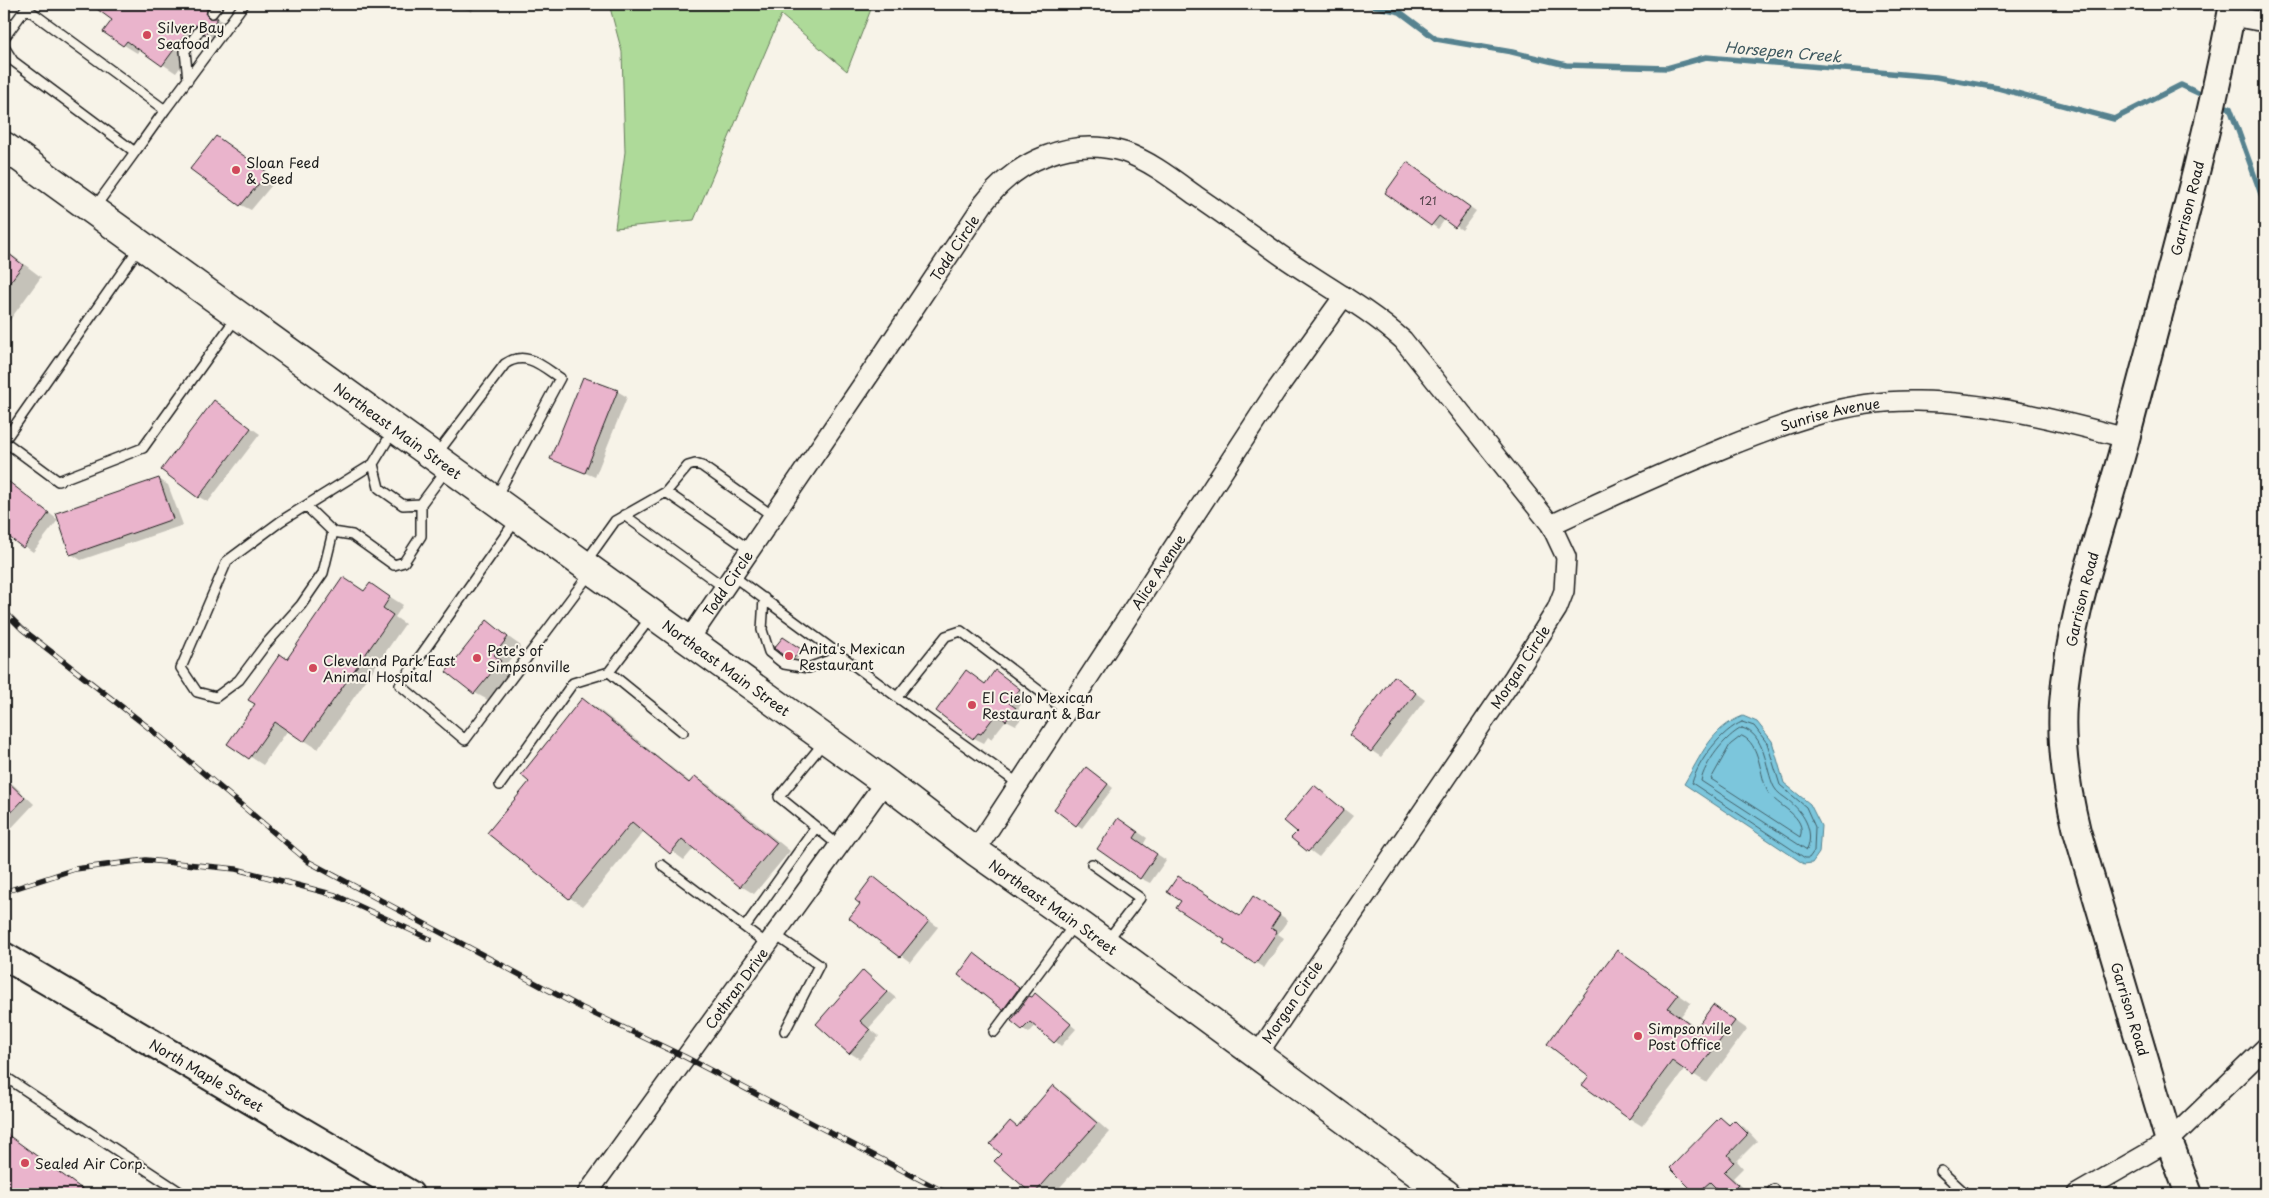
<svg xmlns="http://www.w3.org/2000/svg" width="2269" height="1198" font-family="'Playpen Sans',sans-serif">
	<rect width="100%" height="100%" fill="#f7f3e8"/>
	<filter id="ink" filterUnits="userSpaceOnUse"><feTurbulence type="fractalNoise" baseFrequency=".02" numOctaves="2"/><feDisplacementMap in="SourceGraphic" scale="10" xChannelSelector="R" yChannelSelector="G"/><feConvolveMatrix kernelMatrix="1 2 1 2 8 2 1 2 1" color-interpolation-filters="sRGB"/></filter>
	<g filter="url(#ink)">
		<!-- green -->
		<path fill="#aeda99" stroke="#657b5a" d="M609 4H873L847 71 781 15 694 220 615 228 625 152 622 52Z"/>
		<!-- water -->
		<path fill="#7cc6dc" stroke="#56828f" d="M1743 716 1757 722 1772 741 1784 783 1810 804 1821 826 1819 853 1812 863 1804 864 1684 784C1701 756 1711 728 1743 716Z"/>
		<!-- shadow -->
		<path fill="#0003" d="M92 4H212L221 10 217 16 220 20 231 26 219 42 205 33 176 73 140 49 137 53 124 45 114 20Z
			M455 4H475L472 12Z
			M217 137 277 179 251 210 241 205Z
			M1413 168 1476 211 1462 230 1445 219 1438 229 1387 193Z
			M4 249 41 277 4 328Z
			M617 391 627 397 595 477 552 459Z
			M214 402 260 434 208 502 199 497Z
			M4 478 58 520 33 552 4 532Z
			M159 479 168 485 183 525 81 560 71 554Z
			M370 584 403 605 395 617 405 624 318 749 288 730 263 765 229 743 287 660 365 592Z
			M487 622 521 646 506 664 513 669 488 700 475 693Z
			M783 638 803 651 796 660 787 657Z
			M967 672 986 685 996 672 1028 695 1018 709 1025 714 1016 725 1006 720 991 739 988 737 984 743 974 738Z
			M1404 684 1425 700 1381 757 1372 751Z
			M583 700 596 707 691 783 696 777 709 785 790 851 754 894 741 886 694 848 684 860 644 831 583 906 570 898 489 833 531 782Z
			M1093 772 1113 788 1082 828 1076 824Z
			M4 776 34 804 4 836Z
			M1315 787 1353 816 1319 857 1293 838 1298 831Z
			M1129 826 1147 838 1143 845 1166 860 1150 883 1140 878Z
			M874 878 938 927 910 962 851 918 862 903Z
			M1262 903 1288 920 1278 934 1284 938 1264 968 1224 943 1241 917Z
			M1618 952 1691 1003 1681 1016 1697 1028 1714 1006 1747 1029 1707 1083 1685 1069 1642 1126 1629 1118 1591 1076Z
			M975 955 1025 992 1010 1013 1003 1009Z
			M864 972 896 998 869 1028 879 1036 860 1059 850 1053 817 1024Z
			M1035 995 1076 1029 1061 1046 1036 1025 1029 1033 1012 1021Z
			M1054 1087 1067 1095 1109 1132 1054 1194H1033L996 1161 1003 1154 1011 1123 1018 1127Z
			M1721 1119 1731 1125 1734 1122 1744 1127 1757 1141 1737 1161 1743 1168 1733 1178 1746 1192 1744 1194H1724L1718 1189 1713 1194H1699L1672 1168Z
			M4 1132 89 1194H4Z
			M1317 1189 1325 1194H1313Z"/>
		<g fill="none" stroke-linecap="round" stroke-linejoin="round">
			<!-- shore -->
			<path stroke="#426069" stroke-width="1" d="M1742 722 1754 726 1767 743 1780 785 1806 807 1815 827 1814 851 1809 858H1805L1692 783C1698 761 1722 730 1742 722Z
				M1742 728C1766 734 1765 769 1774 787 1777 793 1783 796 1788 800 1803 812 1815 830 1807 850L1701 781C1704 764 1726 735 1742 728Z
				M1742 736C1761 744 1759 776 1768 792 1776 806 1808 816 1800 837L1711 779 1730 745Z"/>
			<!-- stream -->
			<path stroke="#56828f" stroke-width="5.5" d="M1366 4 1400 12 1436 39 1512 52 1566 65 1667 68 1706 57 1936 77 1998 88 2114 119 2181 85 2198 93
				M2227 107 2230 108 2265 205"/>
		</g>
		<!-- building -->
		<path fill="#eab4cc" stroke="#1c1c1c" d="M90 4H199L207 9 206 15 209 18H218L205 35 203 26 192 25 162 66 127 41 123 46 103 32 112 20Z
			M216 136 268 173 240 206 190 169Z
			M1407 162 1470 207 1455 228 1439 216 1431 226 1385 193Z
			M4 250 23 265 4 290Z
			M583 377 618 390 585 473 550 459Z
			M214 400 251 428 198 498 161 470Z
			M4 478 49 513 23 548 4 533Z
			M159 478 173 519 70 555 56 513Z
			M343 577 364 591 370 583 390 597 383 608 393 615 304 742 275 722 249 759 227 744 255 704 248 700 280 654 287 659Z
			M487 620 508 637 494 655 501 661 474 694 446 672Z
			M783 637 801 649 793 659 787 658 774 648Z
			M966 670 985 684 995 670 1020 689 1009 703 1016 708 1006 721 996 714 981 734 978 733 973 739 936 711Z
			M1394 676 1416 693 1371 752 1349 735Z
			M582 698 689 783 695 776 777 843 740 887 682 839 670 854 632 822 569 899 487 833 529 782 521 775Z
			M1086 767 1108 784 1076 826 1054 809Z
			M4 778 25 798 4 820Z
			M1314 785 1344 810 1308 852 1291 838 1297 832 1284 821Z
			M1118 818 1138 832 1134 838 1157 854 1140 879 1097 849Z
			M873 876 929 921 900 957 849 918 860 904 855 900Z
			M1178 876 1240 916 1253 896 1280 914 1271 928 1277 932 1255 964 1223 943 1225 940 1176 908 1181 901 1167 892Z
			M1617 950 1678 995 1668 1008 1696 1028 1713 1005 1735 1021 1693 1076 1672 1061 1629 1119 1582 1085 1589 1076 1547 1044Z
			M974 953 1019 988 1003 1010 958 975Z
			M863 970 887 992 860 1021 870 1030 849 1054 816 1024Z
			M1035 993 1071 1024 1054 1043 1030 1022 1022 1030 1011 1021 1029 996 1032 997Z
			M1053 1085 1097 1123 1034 1194H1032L994 1161 1001 1154 990 1144 1010 1121 1017 1127Z
			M1720 1117 1729 1125 1734 1120 1748 1134 1728 1155 1734 1162 1724 1172 1738 1185 1729 1194H1722L1710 1182 1696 1194 1670 1168Z
			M4 1132 89 1194H4Z"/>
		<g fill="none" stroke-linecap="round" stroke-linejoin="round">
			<defs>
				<path id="lane" d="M212 13 219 4
					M4 38 26 8 165 110 135 152
					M4 47 13 61 135 152 95 207
					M188 80 185 51 199 31
					M165 110 244 4
					M139 248 4 441 58 481 143 448 236 318
					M393 431 373 464 379 488 403 505 421 504 447 469
					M436 455 505 364C526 350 542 366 560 378L496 497
					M666 492 750 550
					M306 506 333 532 352 535 394 565 404 562 421 536V504
					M624 515 725 588
					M516 520 400 685 465 740 591 572
					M333 532 323 573 301 605 266 644 239 680 216 697 197 692 181 668 227 561 281 521 373 464
					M585 563 615 521 666 492 688 466 695 464 702 466 773 516
					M733 576 897 697 946 636 961 631 1067 712
					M764 598 762 630 769 652 784 664 808 668 841 656
					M609 672 683 732
					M897 697 1019 784
					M500 785 573 683 609 672 651 617
					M816 827 838 845
					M1092 864 1140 898 1107 941
					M662 865 767 944
					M745 927 816 827 779 797 825 741
					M774 934 819 965 785 1031
					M994 1032 1074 925
					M4 1076 183 1194
					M1941 1171 1966 1194
					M1770 1194 1774 1189"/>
				<g id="street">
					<path d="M2231 16 2265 22"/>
					<path id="s1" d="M1551 525C1608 498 1665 472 1724 448 1786 423 1850 399 1918 401 1989 402 2058 420 2126 438"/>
					<path id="s2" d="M688 641 876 365 984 203C1016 161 1070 136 1124 152 1150 161 1173 179 1195 195 1223 214 1251 234 1279 254 1320 283 1365 306 1403 340L1551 525 1566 557 1564 591 1557 609 1514 677 1257 1055"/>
					<path id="s3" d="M975 851 1275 392 1344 296"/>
					<path id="s4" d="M587 1194 885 782"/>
					<path d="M2077 1194 2169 1141 2265 1048"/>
				</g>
				<g id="secondary">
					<path id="s5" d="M4 956 410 1194"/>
					<path id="s6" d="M2189 1194 2169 1141 2077 831C2067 790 2060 747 2063 704 2069 612 2104 524 2127 435 2164 292 2206 149 2233 4"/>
				</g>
				<g id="primary">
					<path id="s7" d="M4 146 885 782 975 851 1083 927 1446 1194"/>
				</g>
			</defs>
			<!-- lane casing -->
			<use href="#lane" stroke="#1c1c1c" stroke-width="12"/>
			<!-- street casing -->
			<use href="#street" stroke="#1c1c1c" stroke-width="22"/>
			<!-- secondary casing -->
			<use href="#secondary" stroke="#1c1c1c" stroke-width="30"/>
			<!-- primary casing -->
			<use href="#primary" stroke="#1c1c1c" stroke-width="31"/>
			<!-- lane -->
			<use href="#lane" stroke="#f7f3e8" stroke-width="9"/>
			<!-- street -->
			<use href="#street" stroke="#f7f3e8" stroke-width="19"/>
			<!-- secondary -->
			<use href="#secondary" stroke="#f7f3e8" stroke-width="26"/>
			<!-- primary -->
			<use href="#primary" stroke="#f7f3e8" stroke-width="28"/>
			<defs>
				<path id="rail" d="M4 611 22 629 158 735 309 862 582 1008 685 1057 948 1194
					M4 892 75 869 146 860 236 869 335 895 430 939"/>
			</defs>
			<!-- rail casing -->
			<use href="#rail" stroke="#1c1c1c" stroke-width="5.5"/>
			<!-- rail -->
			<use href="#rail" stroke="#f7f3e8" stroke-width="4" stroke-dasharray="11" stroke-linecap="butt"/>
		</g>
	</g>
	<!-- markers -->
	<g fill="#d1495b" stroke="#f7f3e8" stroke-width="2">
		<circle cx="147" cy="35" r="5"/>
		<circle cx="236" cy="170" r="5"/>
		<circle cx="789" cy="656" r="5"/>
		<circle cx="477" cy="658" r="5"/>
		<circle cx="313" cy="668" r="5"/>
		<circle cx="972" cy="705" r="5"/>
		<circle cx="1638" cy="1036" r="5"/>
		<circle cx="25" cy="1163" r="5"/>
	</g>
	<g text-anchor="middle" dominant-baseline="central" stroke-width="4" stroke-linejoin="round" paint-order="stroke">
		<!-- number labels -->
		<g font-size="11" fill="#504248">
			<text x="1428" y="200">121</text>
		</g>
		<!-- poi labels -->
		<g font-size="14" fill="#1c1c1c" stroke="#f7f3e8" text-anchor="start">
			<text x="157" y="27">Silver Bay<tspan x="157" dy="16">Seafood</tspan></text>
			<text x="246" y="162">Sloan Feed<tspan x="246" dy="16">&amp; Seed</tspan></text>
			<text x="799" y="648">Anita's Mexican<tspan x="799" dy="16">Restaurant</tspan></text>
			<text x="487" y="650">Pete's of<tspan x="487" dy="16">Simpsonville</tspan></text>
			<text x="323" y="660">Cleveland Park East<tspan x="323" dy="16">Animal Hospital</tspan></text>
			<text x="982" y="697">El Cielo Mexican<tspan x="982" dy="16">Restaurant &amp; Bar</tspan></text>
			<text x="1648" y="1028">Simpsonville<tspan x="1648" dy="16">Post Office</tspan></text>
			<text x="35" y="1163">Sealed Air Corp.</text>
		</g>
		<!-- street labels -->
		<g font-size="14" fill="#1c1c1c" stroke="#f7f3e8">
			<text stroke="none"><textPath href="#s6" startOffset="1020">Garrison Road</textPath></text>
			<text stroke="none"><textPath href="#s2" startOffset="475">Todd Circle</textPath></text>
			<text stroke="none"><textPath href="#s1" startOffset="301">Sunrise Avenue</textPath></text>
			<text stroke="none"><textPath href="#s7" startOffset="486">Northeast Main Street</textPath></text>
			<text stroke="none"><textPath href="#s3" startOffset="334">Alice Avenue</textPath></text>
			<text stroke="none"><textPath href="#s2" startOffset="70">Todd Circle</textPath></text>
			<text stroke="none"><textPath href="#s6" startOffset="615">Garrison Road</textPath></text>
			<text transform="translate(1520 667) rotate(-57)">Morgan Circle</text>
			<text stroke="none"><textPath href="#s7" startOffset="891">Northeast Main Street</textPath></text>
			<text stroke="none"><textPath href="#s7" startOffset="1296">Northeast Main Street</textPath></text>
			<text stroke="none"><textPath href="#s4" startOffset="254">Cothran Drive</textPath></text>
			<text transform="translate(1292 1002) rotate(-56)">Morgan Circle</text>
			<text transform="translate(2130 1009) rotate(73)">Garrison Road</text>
			<text stroke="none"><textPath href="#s5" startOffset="235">North Maple Street</textPath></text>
		</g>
		<!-- water labels -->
		<g font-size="15" font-style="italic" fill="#3e585f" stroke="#f7f3e8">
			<text transform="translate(1783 51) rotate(5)">Horsepen Creek</text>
		</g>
	</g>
	<!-- margin -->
	<rect width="2269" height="1198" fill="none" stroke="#f7f3e8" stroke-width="20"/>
	<rect x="10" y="10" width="2249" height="1178" fill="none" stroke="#1c1c1c" stroke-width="2" filter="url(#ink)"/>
</svg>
